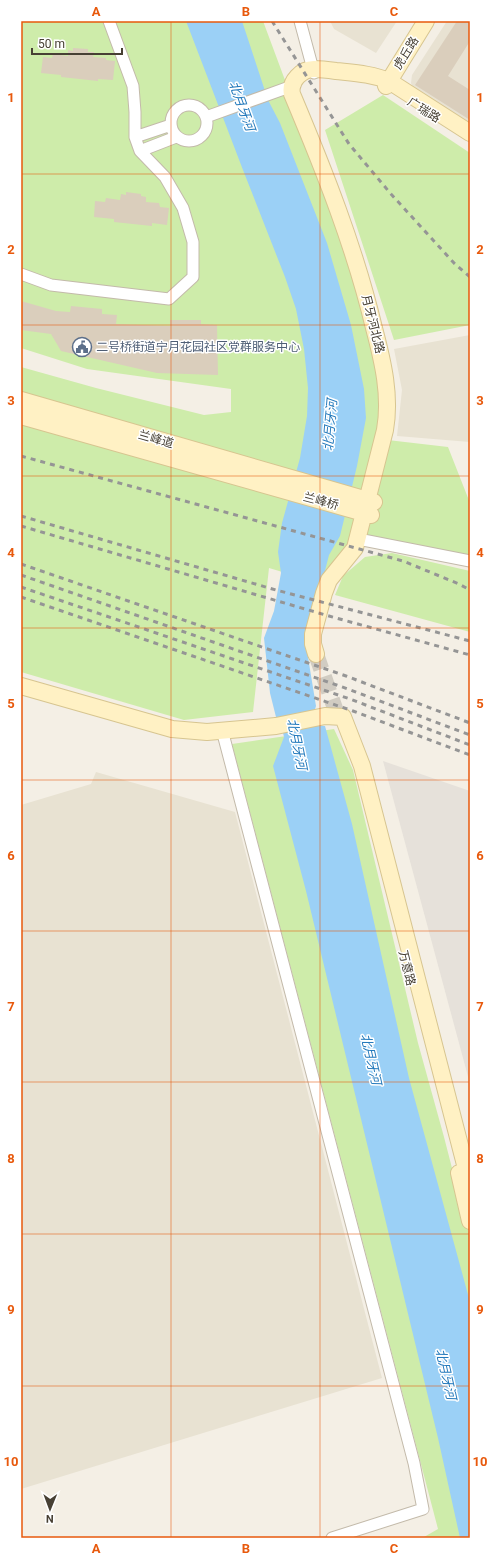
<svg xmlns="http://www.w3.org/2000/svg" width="491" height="1559" font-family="Roboto,'Noto Sans SC',sans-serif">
	<rect width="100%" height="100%" fill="#f4efe5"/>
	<!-- residential -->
	<path fill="#e8e2d2" d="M330 21H397L376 53 334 29Z
		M447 21H470V125L413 88 411 83 412 75Z
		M470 335V442L397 436 402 390 394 349Z
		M96 772 235 812 382 1378 21 1489V805L91 784Z"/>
	<!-- industrial -->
	<path fill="#e6e1da" d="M383 761 470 791V1084Z"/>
	<!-- green -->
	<path fill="#ceecaa" d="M21 21H263L356 271 385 410 379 439 448 447 470 503V558L351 537 337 563 323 584 269 568 253 712 184 720 21 672V367L96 388 204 415 231 412V389L87 369 21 348Z
		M383 95 470 153V325L394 340 325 130Z
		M392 553 470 571V632L335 595 343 576 365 557Z
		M334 729 353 770 418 1043 444 1137 470 1238V1538H424V1537L438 1529 232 744Z"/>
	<!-- water -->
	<path fill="#9bd0f6" d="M186 21H242L268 100 280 123 327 243 351 325 364 389 366 418 357 466 340 536 329 555 306 645 316 706 310 725 325 726 352 824 409 1078 470 1302V1538H460L438 1438 306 891 273 766 284 737 280 720 276 717 270 693 264 638 274 611 281 573 278 552 282 523 300 458 307 416 308 388 304 349 296 309 285 277 243 170Z"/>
	<!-- building -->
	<path fill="#dacebc" d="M457 21H470V41L448 76 470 90V120L415 85Z
		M73 48 88 49V52H94L93 57 106 58V60L115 61 113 80 98 79V81L61 77V75L41 73 43 57 52 58 53 54 68 56V50L73 51Z
		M126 192 141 194V196L146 197V202L159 203 160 207 169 208 167 225 152 223V226L114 222V219L94 217 95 201 105 202 106 198 120 200 121 194 126 195Z
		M21 301 56 311 70 312 71 306 102 309V314L117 315 116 324 170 326V320H201V324L217 325 218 375 157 373 61 351 51 334 21 330Z"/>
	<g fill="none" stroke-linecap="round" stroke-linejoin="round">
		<!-- secondary-tunnel -->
		<path stroke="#d1ccc2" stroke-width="16" stroke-dasharray="16 8" stroke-linecap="butt" d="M316 654 338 717"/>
		<defs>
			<path id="street" d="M300 21 314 73
				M171 123a18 18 0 1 1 36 0a18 18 0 1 1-36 0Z
				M206 117 295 85
				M135 137 171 125
				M140 151 176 137
				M21 274 51 285 169 299 193 277V242L183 208 165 177 140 151 135 137V112L133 86 109 21
				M358 539 470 561
				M222 730 414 1463 423 1509 332 1538"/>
			<path id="secondary" d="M386 86 426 21
				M21 400 374 502
				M21 416 371 515
				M316 654 313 644V634L324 593 329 580 355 548 385 430C391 396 383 362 374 328 355 248 324 170 292 94 289 81 302 69 314 69 321 69 329 70 336 71 354 73 372 74 389 81L470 133
				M21 686 172 729 207 732 276 726 325 716 343 717 362 766 470 1184
				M459 1173 470 1221"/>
		</defs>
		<!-- street casing -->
		<use href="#street" stroke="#c3baaa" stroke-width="13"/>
		<!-- secondary casing -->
		<use href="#secondary" stroke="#d7c590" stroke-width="18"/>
		<!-- street -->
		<use href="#street" stroke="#fff" stroke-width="11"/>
		<!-- secondary -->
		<use href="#secondary" stroke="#fff1c4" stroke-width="16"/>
		<!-- rail -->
		<path stroke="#959595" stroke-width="3" stroke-dasharray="5 5" stroke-linecap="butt" d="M272 21 349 144 391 194 454 263 470 277
			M21 456 403 561 459 584 470 590
			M21 516 276 590 470 641
			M21 526 329 616 470 655
			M21 564 346 676 470 723
			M21 575 348 689 470 735
			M21 587 350 699 470 745
			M21 597 353 711 470 755"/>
	</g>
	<!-- grid -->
	<path fill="none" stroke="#e8590c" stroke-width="1" stroke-opacity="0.55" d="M171 21V1538M320 21V1538M21 174H470M21 325H470M21 476H470M21 628H470M21 780H470M21 931H470M21 1082H470M21 1234H470M21 1386H470"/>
	<!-- icons -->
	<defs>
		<symbol id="civic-ring" viewBox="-11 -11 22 22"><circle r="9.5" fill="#fff" stroke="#5c6f8a" stroke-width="1.5"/><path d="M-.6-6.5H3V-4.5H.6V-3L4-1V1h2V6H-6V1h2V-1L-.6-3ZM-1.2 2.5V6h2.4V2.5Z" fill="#5c6f8a"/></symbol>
	</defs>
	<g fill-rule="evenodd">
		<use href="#civic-ring" x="71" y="336" width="22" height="22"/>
	</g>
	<g text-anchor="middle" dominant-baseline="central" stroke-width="3" stroke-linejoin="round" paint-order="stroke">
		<!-- street labels -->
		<g font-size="12" fill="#474034" stroke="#fff">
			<text transform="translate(406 53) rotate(-58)">虎丘路</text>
			<text transform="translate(424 110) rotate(32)">广瑞路</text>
			<text transform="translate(373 324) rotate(76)">月牙河北路</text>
			<text transform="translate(156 439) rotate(16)">兰峰道</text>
			<text transform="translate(321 501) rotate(15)">兰峰桥</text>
			<text transform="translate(407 968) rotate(76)">万意路</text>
		</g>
		<!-- service labels -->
		<g font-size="12" fill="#4e5e75" stroke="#fff" text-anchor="start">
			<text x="96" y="347">二号桥街道宁月花园社区党群服务中心</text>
		</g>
		<!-- water labels -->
		<g font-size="13" font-style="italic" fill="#247abc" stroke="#fff">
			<text transform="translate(242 106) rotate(70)">北月牙河</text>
			<text transform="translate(330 425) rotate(-85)">北月牙河</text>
			<text transform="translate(297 744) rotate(78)">北月牙河</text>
			<text transform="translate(371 1059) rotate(77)">北月牙河</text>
			<text transform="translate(446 1374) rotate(77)">北月牙河</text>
		</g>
	</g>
	<!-- border -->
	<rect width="491" height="1559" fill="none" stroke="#ffffff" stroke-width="44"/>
	<!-- north arrow -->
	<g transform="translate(50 1509) rotate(181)" stroke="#ffffff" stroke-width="3" paint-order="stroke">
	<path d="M0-3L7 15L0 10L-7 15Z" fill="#474034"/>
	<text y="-6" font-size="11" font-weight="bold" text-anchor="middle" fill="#474034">N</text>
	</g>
	<!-- scale -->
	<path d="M32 48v6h90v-6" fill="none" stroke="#474034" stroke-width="2"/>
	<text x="38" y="48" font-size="12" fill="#474034" stroke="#ffffff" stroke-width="3" paint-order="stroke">50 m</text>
	<rect x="22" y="22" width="447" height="1515" fill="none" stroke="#e8590c" stroke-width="1.5"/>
	<g font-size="13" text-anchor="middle" font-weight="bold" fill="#e8590c">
		<text x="96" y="16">A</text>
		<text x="246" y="16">B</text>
		<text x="394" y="16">C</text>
		<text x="11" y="102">1</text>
		<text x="480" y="102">1</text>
		<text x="11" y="254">2</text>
		<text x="480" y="254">2</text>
		<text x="11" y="405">3</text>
		<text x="480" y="405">3</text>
		<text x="11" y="557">4</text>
		<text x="480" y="557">4</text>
		<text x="11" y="708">5</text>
		<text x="480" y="708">5</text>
		<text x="11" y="860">6</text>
		<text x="480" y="860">6</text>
		<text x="11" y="1011">7</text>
		<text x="480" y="1011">7</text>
		<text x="11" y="1163">8</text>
		<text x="480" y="1163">8</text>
		<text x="11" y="1314">9</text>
		<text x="480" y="1314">9</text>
		<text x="11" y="1466">10</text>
		<text x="480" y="1466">10</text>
		<text x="96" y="1553">A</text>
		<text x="246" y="1553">B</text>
		<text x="394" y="1553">C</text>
	</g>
</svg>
